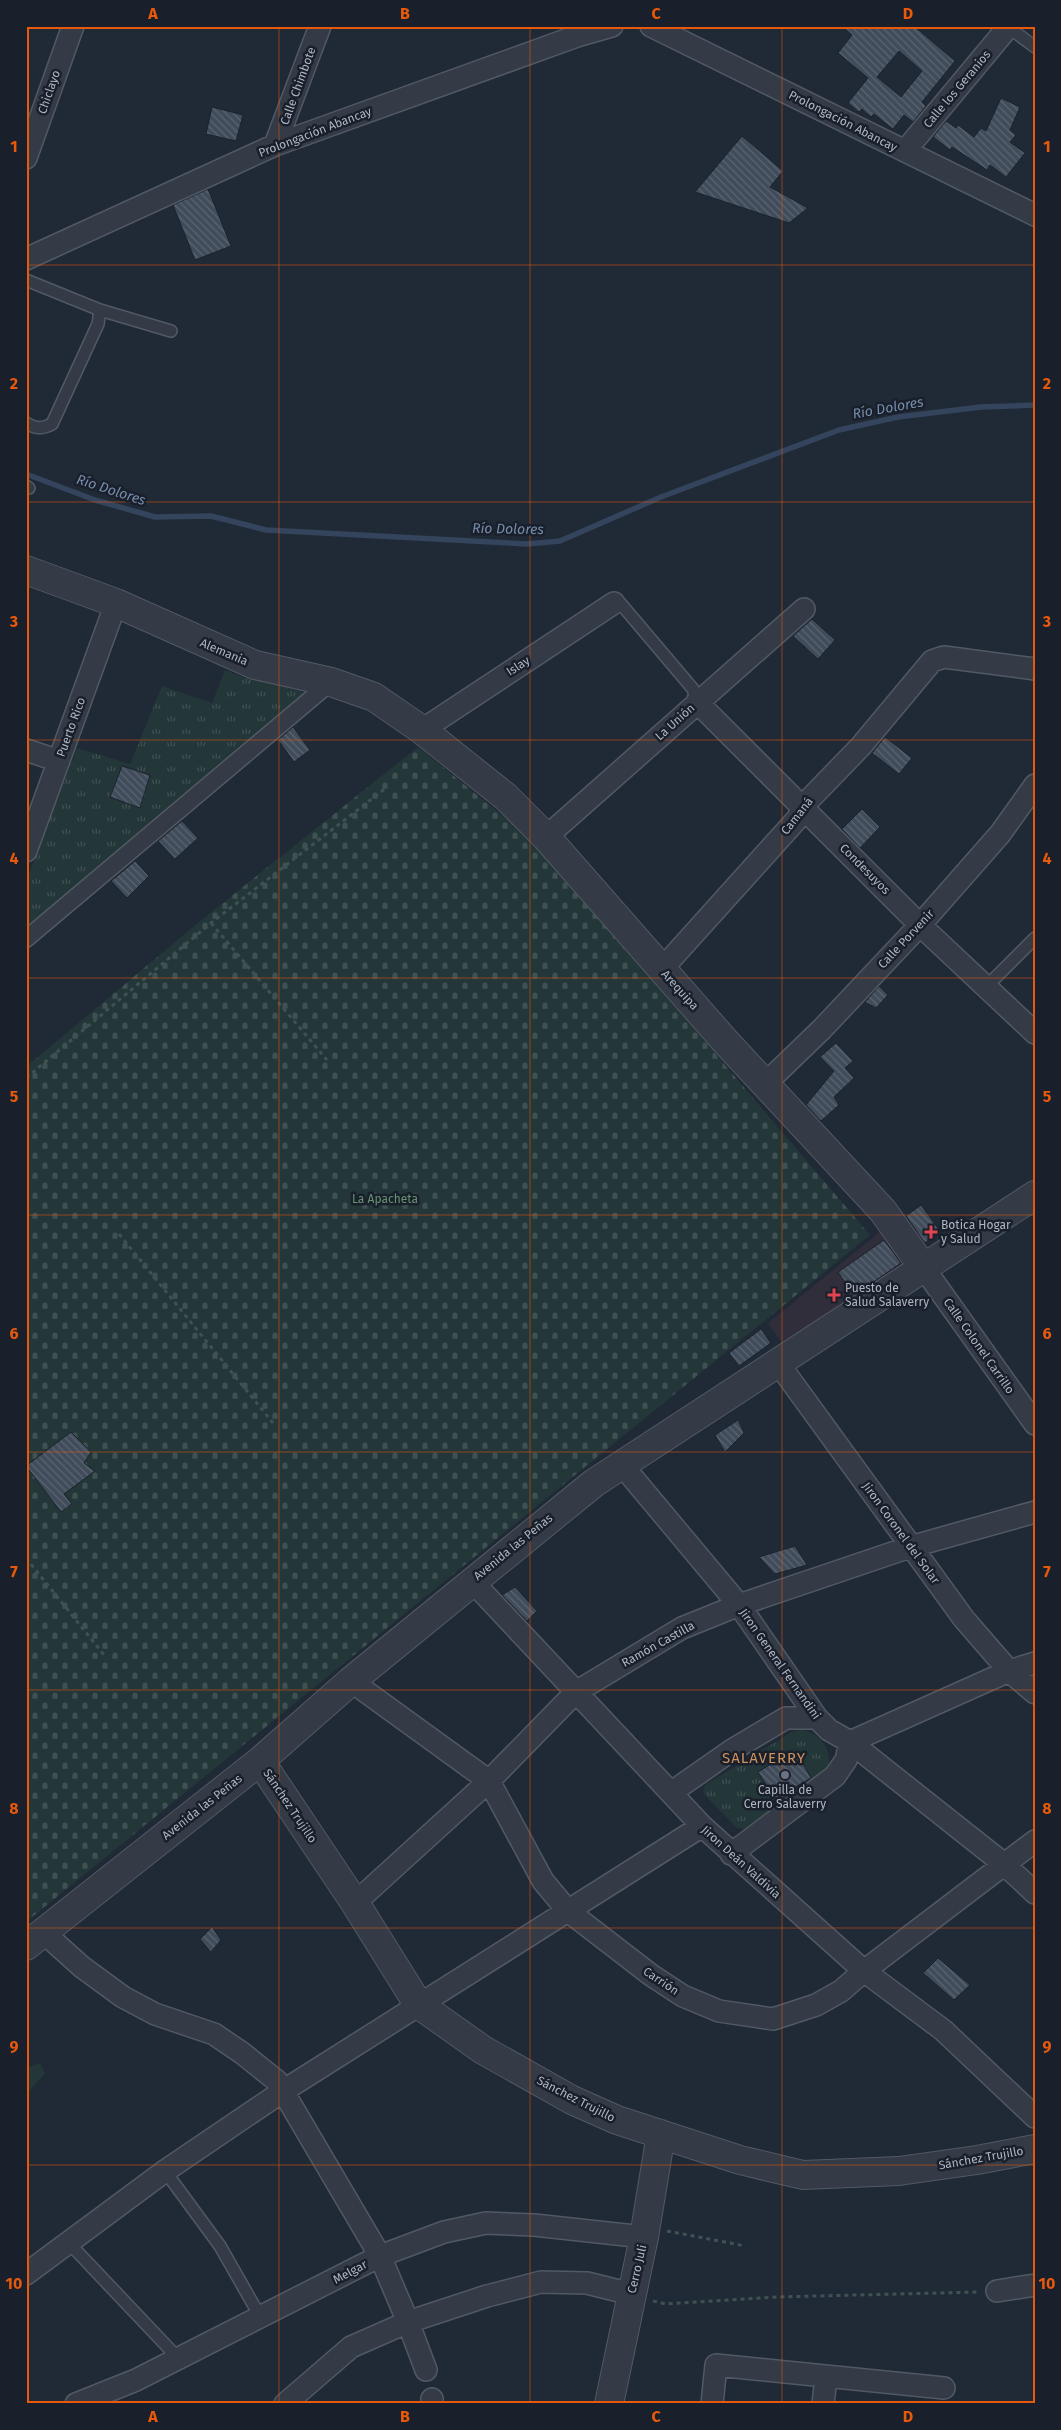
<svg xmlns="http://www.w3.org/2000/svg" width="1061" height="2430" font-family="'Fira Sans',sans-serif">
	<defs>
		<pattern id="cemetery-stones" width="16" height="16" patternUnits="userSpaceOnUse" patternTransform="scale(1.25)"><rect width="16" height="16" fill="#233638"/><path d="M2 7V4a2 2 0 0 1 4 0v3zM10 15v-3a2 2 0 0 1 4 0v3z" fill="#405153"/></pattern>
		<pattern id="park-tufts" width="24" height="20" patternUnits="userSpaceOnUse" patternTransform="scale(1.25)"><rect width="24" height="20" fill="#233638"/><path d="M3 7l-1-3M5 7V3M7 7l1-3M15 17l-1-3M17 17v-4M19 17l1-3" fill="none" stroke="#405153"/></pattern>
		<pattern id="building-back-hatch" width="6" height="6" patternUnits="userSpaceOnUse" patternTransform="scale(1.25)"><rect width="6" height="6" fill="#414c5b"/><path d="M-1 5l2 2M0 0l6 6M5-1l2 2" fill="none" stroke="#5a6471"/></pattern>
	</defs>
	<rect width="100%" height="100%" fill="#202936"/>
	<!-- medical -->
	<path fill="#302e3b" d="M881 1231 907 1267 786 1348 768 1323Z"/>
	<!-- grass -->
	<path fill="#233638" d="M40 2063 45 2074 26 2094V2068Z"/>
	<!-- cemetery -->
	<path fill="url(#cemetery-stones)" d="M418 747 508 820 555 866 870 1235 26 1922V1067L199 922Z"/>
	<!-- park -->
	<path fill="url(#park-tufts)" d="M225 670 240 676 307 693 26 933V882L77 748 130 764 162 686 212 703Z
		M802 1730C821 1733 834 1752 827 1770L747 1830 737 1828 703 1793 705 1785 792 1732Z"/>
	<g fill="none" stroke-linecap="round" stroke-linejoin="round">
		<!-- stream -->
		<path stroke="#34445d" stroke-width="5.5" d="M26 474 95 500 155 517 211 516 266 530 527 544 560 541 661 497 839 430 898 417 981 407 1035 405"/>
	</g>
	<!-- building -->
	<path fill="url(#building-back-hatch)" stroke="#1b222d" fill-rule="evenodd" d="M842 26H914L955 61 922 102 926 106 913 122 904 115 893 129 874 114 871 117 862 109 859 112 848 103 868 78 838 53 852 35ZM899 51 922 71 901 97 877 77Z
		M1001 98 1020 107 1010 130 1016 135 1010 142 1025 153 1006 177 990 165 987 170 952 147 950 150 933 137 946 121 956 128 958 125 974 137 981 128 986 131Z
		M212 107 243 115 236 141 206 134Z
		M742 136 783 171 770 187 808 208 789 223 695 192Z
		M208 189 231 246 195 260 173 205Z
		M812 619 835 640 818 659 793 636Z
		M293 727 310 750 294 762 278 740Z
		M885 737 912 758 899 774 872 753Z
		M122 766 150 775 140 808 110 797Z
		M862 809 880 827 860 848 842 829Z
		M182 821 198 838 175 859 158 841Z
		M135 861 149 876 127 898 111 881Z
		M879 986 888 995 876 1008 865 1002Z
		M836 1043 853 1061 845 1068 854 1078 834 1097 839 1105 821 1121 806 1105 834 1071 820 1057Z
		M921 1205 940 1231 925 1243 906 1216Z
		M884 1240 901 1263 859 1292 854 1285 849 1288 838 1272Z
		M761 1329 771 1343 739 1366 729 1353Z
		M738 1420 744 1433 725 1452 715 1435Z
		M71 1432 91 1452 84 1463 95 1471 64 1494 72 1504 61 1512 26 1466Z
		M795 1546 807 1565 775 1574 759 1557Z
		M515 1587 537 1611 527 1621 502 1595Z
		M795 1749 811 1778 775 1799 758 1772Z
		M212 1927 221 1940 211 1952 200 1939Z
		M938 1958 970 1985 954 2000 923 1973Z"/>
	<g fill="none" stroke-linecap="round" stroke-linejoin="round">
		<defs>
			<path id="service" d="M1008 27 1035 47
				M26 280 100 310 171 331
				M26 423C36 429 42 429 52 424L98 324 100 310
				M26 486 29 488
				M614 603 621 604 693 689 697 702
				M986 987 1035 938
				M165 2171 220 2246 261 2318
				M69 2243 178 2358"/>
			<path id="pedestrian" d="M26 939 331 682"/>
			<path id="minor" d="M651 26 1035 215
				M275 145 320 26
				M905 151 1009 26
				M26 158 73 26
				M26 259 275 145 577 36 612 26
				M697 702 920 925 1035 1033
				M422 730 614 603
				M26 750 59 761
				M546 837 804 609
				M26 851 116 603
				M662 969 798 818 803 806 861 746 932 661 944 657 1035 669
				M765 1084 822 1029 920 925 1000 834 1035 785
				M923 1267 1035 1424
				M778 1363 964 1619 1009 1671 1035 1693
				M622 1465 739 1605 817 1718 829 1730 850 1742 1004 1864 1035 1893
				M472 1581 702 1826 864 1971 943 2030 1035 2117
				M351 1681 489 1781 543 1881 568 1911 651 1975 683 1996 719 2011 773 2019 816 2005 841 1991 864 1971 1035 1841
				M672 1792 732 1750 786 1718H817
				M731 1854 835 1776 846 1760 850 1742 1009 1671 1035 1663
				M355 1903 489 1781 576 1692 682 1628 739 1605 910 1547 1035 1512
				M43 1932 82 1967 123 1997 155 2014 214 2034 242 2053 277 2081 380 2256 408 2322 426 2370
				M26 2274 165 2171 283 2091 702 1826
				M997 2291 1035 2285
				M432 2399V2404
				M76 2404 136 2380 380 2256 444 2232 486 2223 534 2225 644 2237
				M285 2404 351 2347 408 2322 487 2296 541 2282 587 2283 631 2294
				M712 2404 716 2365 944 2388
				M823 2404 826 2377"/>
			<path id="tertiary" d="M26 570 116 603 255 665 331 682 374 697 422 730 506 797 546 837 725 1041 883 1211 923 1267
				M260 1761 355 1903 418 2004 483 2050 572 2100 617 2120 740 2160 803 2175 899 2171 977 2160 1035 2149
				M26 1946 260 1761 351 1681 594 1483 1035 1195
				M609 2404 644 2237 661 2134"/>
		</defs>
		<!-- service casing -->
		<use href="#service" stroke="#515964" stroke-width="14"/>
		<!-- pedestrian casing -->
		<use href="#pedestrian" stroke="#515964" stroke-width="19"/>
		<!-- minor casing -->
		<use href="#minor" stroke="#515964" stroke-width="24"/>
		<!-- tertiary casing -->
		<use href="#tertiary" stroke="#515964" stroke-width="30"/>
		<!-- path -->
		<path stroke="#405154" stroke-width="3" stroke-dasharray="4 4" stroke-linecap="butt" d="M211 923 327 1060
			M26 1078 211 923 386 788
			M119 1234 273 1423
			M26 1558 104 1655
			M667 2231 745 2246
			M653 2301 666 2304 777 2297 978 2292"/>
		<!-- service -->
		<use href="#service" stroke="#343b46" stroke-width="11"/>
		<!-- pedestrian -->
		<use href="#pedestrian" stroke="#343b46" stroke-width="16"/>
		<!-- minor -->
		<use href="#minor" stroke="#343b46" stroke-width="21"/>
		<!-- tertiary -->
		<use href="#tertiary" stroke="#343b46" stroke-width="28"/>
	</g>
	<!-- grid -->
	<path fill="none" stroke="#e8590c" stroke-width="1" stroke-opacity="0.55" d="M279 26V2404M530 26V2404M782 26V2404M26 265H1035M26 502H1035M26 740H1035M26 978H1035M26 1215H1035M26 1452H1035M26 1690H1035M26 1928H1035M26 2165H1035"/>
	<!-- markers -->
	<g fill="#e0444e" stroke="#19202b" stroke-width="2">
		<path d="M928.5 1224.5h5v5h5v5h-5v5h-5v-5h-5v-5h5z"/>
		<path d="M831.5 1287.5h5v5h5v5h-5v5h-5v-5h-5v-5h5z"/>
	</g>
	<circle fill="#6b7280" stroke="#19202b" stroke-width="2" cx="785" cy="1775" r="5"/>
	<g text-anchor="middle" dominant-baseline="central" stroke-width="5" stroke-linejoin="round" paint-order="stroke">
		<!-- street labels -->
		<g font-size="12" fill="#aeb6c3" stroke="#19202b">
			<text transform="translate(298 86) rotate(-70)">Calle Chimbote</text>
			<text transform="translate(957 89) rotate(-50)">Calle los Geranios</text>
			<text transform="translate(49 92) rotate(-71)">Chiclayo</text>
			<text transform="translate(843 121) rotate(27)">Prolongación Abancay</text>
			<text transform="translate(315 132) rotate(-21)">Prolongación Abancay</text>
			<text transform="translate(224 652) rotate(23)">Alemania</text>
			<text transform="translate(518 666) rotate(-33)">Islay</text>
			<text transform="translate(675 722) rotate(-42)">La Unión</text>
			<text transform="translate(71 727) rotate(-70)">Puerto Rico</text>
			<text transform="translate(797 816) rotate(-52)">Camaná</text>
			<text transform="translate(865 869) rotate(45)">Condesuyos</text>
			<text transform="translate(906 939) rotate(-47)">Calle Porvenir</text>
			<text transform="translate(680 990) rotate(48)">Arequipa</text>
			<text transform="translate(979 1346) rotate(55)">Calle Colonel Carrillo</text>
			<text transform="translate(901 1533) rotate(54)">Jiron Coronel del Solar</text>
			<text transform="translate(513 1547) rotate(-39)">Avenida las Peñas</text>
			<text transform="translate(658 1644) rotate(-29)">Ramón Castilla</text>
			<text transform="translate(780 1664) rotate(55)">Jiron General Fernandini</text>
			<text transform="translate(290 1806) rotate(56)">Sánchez Trujillo</text>
			<text transform="translate(202 1807) rotate(-38)">Avenida las Peñas</text>
			<text transform="translate(741 1862) rotate(42)">Jiron Deán Valdivia</text>
			<text transform="translate(661 1981) rotate(34)">Carrión</text>
			<text transform="translate(576 2099) rotate(27)">Sánchez Trujillo</text>
			<text transform="translate(981 2158) rotate(-10)">Sánchez Trujillo</text>
			<text transform="translate(637 2269) rotate(-77)">Cerro Juli</text>
			<text transform="translate(350 2272) rotate(-28)">Melgar</text>
		</g>
		<!-- park labels -->
		<g font-size="12" fill="#669371" stroke="#19202b">
			<text x="385" y="1199">La Apacheta</text>
		</g>
		<!-- poi labels -->
		<g font-size="12" fill="#aeb6c3" stroke="#19202b" text-anchor="start">
			<text x="941" y="1225">Botica Hogar<tspan x="941" dy="14">y Salud</tspan></text>
			<text x="845" y="1288">Puesto de<tspan x="845" dy="14">Salud Salaverry</tspan></text>
			<text x="785" y="1790" text-anchor="middle">Capilla de<tspan x="785" dy="14">Cerro Salaverry</tspan></text>
		</g>
		<!-- water labels -->
		<g font-size="14" font-style="italic" fill="#768cab" stroke="#19202b">
			<text transform="translate(888 408) rotate(-10)">Río Dolores</text>
			<text transform="translate(111 490) rotate(18)">Río Dolores</text>
			<text transform="translate(508 529) rotate(1)">Río Dolores</text>
		</g>
		<!-- quarter labels -->
		<g font-size="15" letter-spacing="1" fill="#cf915d" stroke="#19202b">
			<text x="764" y="1758">SALAVERRY</text>
		</g>
	</g>
	<!-- border -->
	<rect width="1061" height="2430" fill="none" stroke="#19202b" stroke-width="55"/>
	<rect x="28" y="28" width="1006" height="2374" fill="none" stroke="#e8590c" stroke-width="2"/>
	<g font-size="16" text-anchor="middle" font-weight="bold" fill="#e8590c">
		<text x="153" y="19">A</text>
		<text x="405" y="19">B</text>
		<text x="656" y="19">C</text>
		<text x="908" y="19">D</text>
		<text x="14" y="152">1</text>
		<text x="1047" y="152">1</text>
		<text x="14" y="389">2</text>
		<text x="1047" y="389">2</text>
		<text x="14" y="627">3</text>
		<text x="1047" y="627">3</text>
		<text x="14" y="864">4</text>
		<text x="1047" y="864">4</text>
		<text x="14" y="1102">5</text>
		<text x="1047" y="1102">5</text>
		<text x="14" y="1339">6</text>
		<text x="1047" y="1339">6</text>
		<text x="14" y="1577">7</text>
		<text x="1047" y="1577">7</text>
		<text x="14" y="1814">8</text>
		<text x="1047" y="1814">8</text>
		<text x="14" y="2052">9</text>
		<text x="1047" y="2052">9</text>
		<text x="14" y="2289">10</text>
		<text x="1047" y="2289">10</text>
		<text x="153" y="2422">A</text>
		<text x="405" y="2422">B</text>
		<text x="656" y="2422">C</text>
		<text x="908" y="2422">D</text>
	</g>
</svg>
